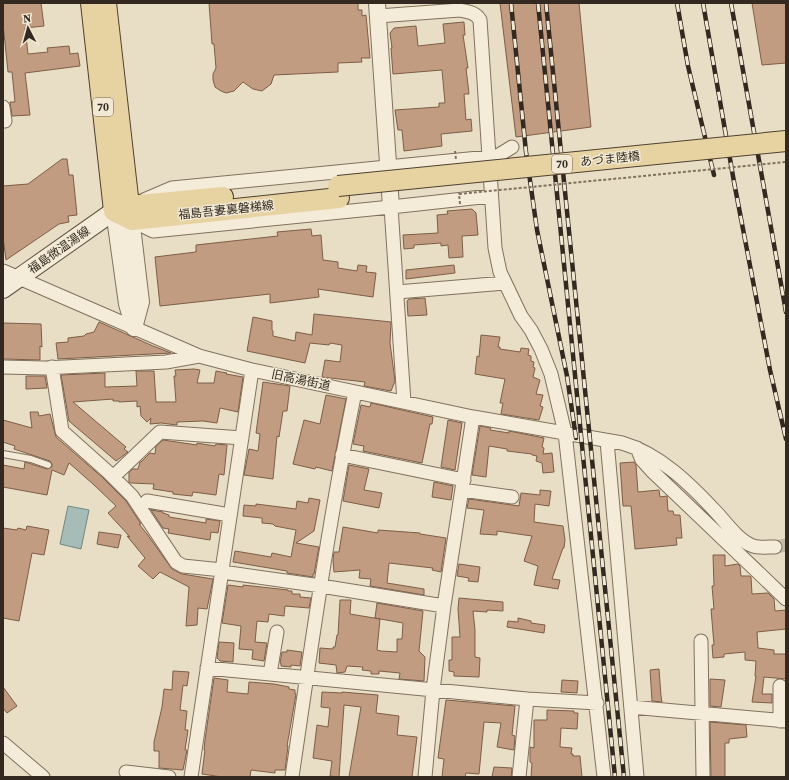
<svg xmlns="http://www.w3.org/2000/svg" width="789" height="780" font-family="'Source Serif 4','Noto Sans JP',serif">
	<rect width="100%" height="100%" fill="#e8dec5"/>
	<!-- water -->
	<path fill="#a6bcb6" stroke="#6e8983" d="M68 506 89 510 81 549 60 544Z"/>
	<!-- building -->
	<path fill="#c29c80" stroke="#7d5d46" d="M3 3H41L44 26 25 28 28 54 48 52 47 48 69 46 70 54 78 53 80 66 25 73 30 115 12 116 10 102H15L12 72H8L3 24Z
		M209 3H358V10H362V16L366 15 370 58H361L362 62 338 63V72L274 75 271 84 262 91 253 89 243 82 234 91 226 93 221 91 215 87 213 80V74L216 68 214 44H212Z
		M500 3H579L591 127 516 137Z
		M752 3H786V63L762 65Z
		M464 22 465 35H463L468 68H466L469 94H464L466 120 471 119 472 131 441 134 442 146 404 151 402 130H398L395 110 439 107V103H445L442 70 393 74 391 48H392L390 33 394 28 416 26 418 46 445 43 443 24Z
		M62 159H67L69 175H73L77 215 68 216 69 222 59 224 6 260 3 237V186L28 184Z
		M472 209 476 213 478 235 462 236 463 257 449 258 448 245 441 246V243L414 245V248L404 249 403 235 438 233 437 215 448 214 447 211Z
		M311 229 312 236 321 235 323 260 338 262V268L357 271 358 265 367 266 366 272 376 273 373 297 318 289 319 297 270 303V294L160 306 155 257 196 252V245L278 236 277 232Z
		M454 265 455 273 406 279V270Z
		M425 298 427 315 408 316 407 301 409 299Z
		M314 314 391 322 390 343 395 381 391 391 364 386 365 382 322 377 325 360 340 362 342 345 330 343 329 345 310 343 305 363 247 351 253 317 272 321V330L273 331V336L295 341 296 332 312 335Z
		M99 322 153 346 171 353 58 359 56 343 68 342V338L84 336 86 334 94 332Z
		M3 323 41 324 42 347 40 346V360L3 359Z
		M481 335 500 337 498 347H500V349L520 352 521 348 529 349 528 355 531 356V361L534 362 533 367 535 368 533 377 540 380 536 394 543 395 540 406 543 407 539 420 501 414 503 403H500L505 379 475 374 477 356 479 357Z
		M194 369 200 370 197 383H214L216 371 227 373 226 374 243 377 238 412 220 408 217 423 203 421 177 422V425L161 423 150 424 151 418 147 422 141 416 140 406 137 407V401L119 402V401H113V399L73 402 126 447 124 449 128 452 116 461 69 421 61 375 105 373V387L137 386 136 371H154L156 402H176L174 376H176L175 370Z
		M26 376H45L47 388 26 389Z
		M263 382 290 386 287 411H283L279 437 277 436 273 479 244 475 249 449 258 451 260 434 256 433Z
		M326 395 346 399 332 471 316 467 315 469 293 464 304 420 320 424Z
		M371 403 433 417 432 424H430L422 463 363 451 364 446 353 444 361 405 370 407Z
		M30 412H38L39 416 50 414 56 437 103 478 126 501 141 524H139L147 534 172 569 182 574 213 579 207 609 198 608 197 625 186 626 189 587 160 572 153 579 138 566 145 558 127 536 130 537 108 513 116 506 93 484 69 463 64 475 52 470 47 495 3 487V465L24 469 25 462 47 469 52 467V464L50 461 14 449 15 446 3 442V420L32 428Z
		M448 420 462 423 455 470 441 467Z
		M480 426 491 428 490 430 509 433V431L544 438 542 447 544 448 543 454 552 453 554 472 543 473 542 463 536 461 537 456 532 455V454L507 451V449L489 446 486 477 472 475Z
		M163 440 197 445V443L215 446 216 444 227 445 224 475 219 474 216 495 193 492 192 496 173 494V492L153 489 154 484 131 483 129 482V472L133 469H138L140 462H141L150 453 155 454 156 446Z
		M634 462 636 465 638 492 659 490 660 497 667 496 668 511H673L674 515H680L682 538H676L677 545 635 549 631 506H623L620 463Z
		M349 465 369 469 364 490 382 493 379 508 343 501Z
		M434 482 453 486 451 500 432 497Z
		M540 490 551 491 549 506 535 504 534 522 563 526 565 540 564 548H563L552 579 560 580 558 589 534 585 538 566 524 561 532 536 497 531V535L480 534 484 510 467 508 469 499 519 506 521 493 540 495Z
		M309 498 320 500 314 531 296 543 319 547 314 574H313V577L287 573V571L233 562 235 551 271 557 272 553 291 557 296 530 275 526 273 524 262 523V518L243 516 244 505 256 506V504L296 509 297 501 308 503Z
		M151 510 163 512V513L169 515V517L206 523V519L220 521 218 533 211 532 210 540 168 533 169 529 163 528Z
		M27 526 49 530 44 555 32 553 19 621 3 618V528L17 530 18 528 26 530Z
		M343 527 378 533V530L420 533V534L446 538 441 572 432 570 433 568 389 563 387 583 424 589V595L370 586 371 579 359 578 360 570 334 572 333 560 334 552H339Z
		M99 532 121 535 118 548 97 544Z
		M713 555H725V566L738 564 740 566 741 576H750L751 577 752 594 768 593 774 599 775 611 786 610V629L757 632 758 648 774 650V654H786V679L764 677 762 694H772V703L752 702 756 676H755L756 661 745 660V652L724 654V657L713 658 712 645H714L711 609H714L712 586H714Z
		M459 564 480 567 478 582 468 581 469 578 457 576Z
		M228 585 243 587V585L288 590V591H292V594H300V597L311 598 309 608 285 606 284 616 269 614 268 622 257 621 255 642 267 643 264 661 252 659 253 650 239 649 241 626 222 623Z
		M459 598 503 602V611L487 610V612L473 611 475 630V657L480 658 479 677 454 676V672L449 671V660H452V637H460L458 609Z
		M340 600H351L350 614 380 619 377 650 381 651 397 652V639H402L403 623 375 618 377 603 423 611 419 651 425 657 424 681 399 679 400 673 379 671V674H371V671L362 670 363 667 347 666 345 672 337 673 336 665 319 663 320 648 333 649V647H335L337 635H338Z
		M518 618 531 621V623L545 625 544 633 507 627 508 621 518 622Z
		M219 642 234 643 233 662 220 661 217 658Z
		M287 650 302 652 300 666 291 665V667L281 666V663H280L282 652H287Z
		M659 669 661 696 662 702 652 701 650 670Z
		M173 671 189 672 187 686 183 685 180 710 187 711 185 730H188L185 750H187L183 770 159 768V751H154V742L162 707 164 689 172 690Z
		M214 678 228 680 227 692 248 694 249 682 274 684 289 687V689L295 690V694H296L287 746H288L285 770H275V773L251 770 250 777H222L202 774 205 750H204L205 740Z
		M710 679 725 680 721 707 710 706Z
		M562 680 578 681 577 693 561 692Z
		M3 687 17 706 7 713 3 708Z
		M322 692 342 693V692L378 695 376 713 399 716 397 735 417 737 412 777H349L361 707 344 705 339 777 330 776 332 761 313 758 317 725 328 727 330 708 321 707Z
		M446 700 515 706 512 735 515 736 514 750 497 747 501 723 484 722 479 774 466 773 465 777H442L444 759 438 758Z
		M547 710 574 711V713H578L577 729 561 728 560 747 572 748 571 754H573V756H580L582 777H531L532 763 530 762V747L534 748V720H547Z
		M710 722 746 725 747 737 729 739V743H725V777H711Z
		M494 767 512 768 511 777H492Z"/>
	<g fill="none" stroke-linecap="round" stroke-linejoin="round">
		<!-- minor-tunnel -->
		<path stroke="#c4baa4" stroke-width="13" stroke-dasharray="13 6" stroke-linecap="butt" d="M775 547 786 545"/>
		<defs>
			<path id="service" d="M3 454 31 459 48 465"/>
			<path id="minor" d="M378 16 460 10C468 12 475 12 480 20L495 248 500 272 521 316 531 330 541 349 551 374 565 433 604 777
				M3 107 5 121H3
				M144 200 172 188 489 157 499 155 512 147
				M391 207 404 402
				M133 221 153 231 391 207 491 196
				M3 271 199 356 252 370 473 417 622 443C660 454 690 484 717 513 727 524 739 541 753 546 759 548 768 547 775 547
				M397 292 505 283
				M3 367 44 368 166 362 199 356
				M52 367 62 431 108 472 132 496 176 562 183 566 222 570
				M607 441 637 777
				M637 448 642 460 652 471 786 599
				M342 455 464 480
				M113 477 160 432 242 438
				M462 490 512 497
				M147 501 230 515
				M222 572 321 586 444 606
				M701 641 703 777
				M207 668 527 699 597 703
				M270 674 277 632
				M780 686V721
				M631 707 786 721
				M3 743 43 777
				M126 772 169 777
				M191 777 252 370
				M292 777C311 648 329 519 355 392
				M425 777 433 690 444 606 473 417
				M519 777 527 699"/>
			<path id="tertiary" d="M377 3 391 207
				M130 209 141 302 134 328
				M114 211 127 304 134 328"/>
			<path id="secondary" d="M3 289 114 211"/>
			<path id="primary" d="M91 3 114 211
				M106 3 129 206
				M114 211 132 220 339 198
				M114 211 129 206 223 197"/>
		</defs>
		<!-- service casing -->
		<use href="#service" stroke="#81715e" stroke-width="8"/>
		<!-- minor casing -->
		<use href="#minor" stroke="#81715e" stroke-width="15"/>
		<!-- tertiary casing -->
		<use href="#tertiary" stroke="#81715e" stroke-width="18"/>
		<!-- secondary casing -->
		<use href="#secondary" stroke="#635241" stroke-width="20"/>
		<!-- primary casing -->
		<use href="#primary" stroke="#4f4031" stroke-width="22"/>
		<!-- service -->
		<use href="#service" stroke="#f4ecd8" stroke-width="6"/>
		<!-- minor -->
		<use href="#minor" stroke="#f4ecd8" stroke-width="13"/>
		<!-- tertiary -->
		<use href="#tertiary" stroke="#f4ecd8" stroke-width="16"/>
		<!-- secondary -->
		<use href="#secondary" stroke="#f4ecd8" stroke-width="18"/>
		<!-- primary -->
		<use href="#primary" stroke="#e7d2a2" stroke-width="20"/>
		<defs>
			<path id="rail" d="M511 3 526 152 537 230 567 376 576 438
				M538 3 615 777
				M546 3 624 777
				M677 3 688 66 714 175
				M703 3 734 182 770 370 786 439
				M731 3 786 312"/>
		</defs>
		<!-- rail casing -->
		<use href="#rail" stroke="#332920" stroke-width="4.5"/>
		<!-- rail -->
		<use href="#rail" stroke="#f1e9d4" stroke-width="3" stroke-dasharray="9" stroke-linecap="butt"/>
		<defs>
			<path id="primary-bridge" d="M338 186 786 141"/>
		</defs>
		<!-- primary-bridge casing -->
		<use href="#primary-bridge" stroke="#4f4031" stroke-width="22" stroke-linecap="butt"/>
		<!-- path-bridge -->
		<path stroke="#81715e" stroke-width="2" stroke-dasharray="3 2" stroke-linecap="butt" d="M455 151 456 160
			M460 204 459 194 786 162"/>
		<!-- primary-bridge -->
		<use href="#primary-bridge" stroke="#e7d2a2" stroke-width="20"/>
	</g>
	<g text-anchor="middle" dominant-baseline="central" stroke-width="3" stroke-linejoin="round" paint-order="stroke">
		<!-- shield labels -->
		<g fill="#f1e9d4" stroke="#6c6356" stroke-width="1">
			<rect x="93" y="98" width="20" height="18" rx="3"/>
			<rect x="552" y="155" width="20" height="18" rx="3"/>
		</g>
		<g font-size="11" font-weight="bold" fill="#332920">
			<text x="103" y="107">70</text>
			<text x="562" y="164">70</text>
		</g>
		<!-- street labels -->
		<g font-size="12" fill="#332920" stroke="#f1e9d4">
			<text transform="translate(610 159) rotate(-6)">あづま陸橋</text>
			<text transform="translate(226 210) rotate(-6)">福島吾妻裏磐梯線</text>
			<text transform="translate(59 250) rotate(-35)">福島微温湯線</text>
			<text transform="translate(301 380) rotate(12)">旧高湯街道</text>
		</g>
	</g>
	<!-- border -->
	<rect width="789" height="780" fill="none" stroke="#332920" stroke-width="8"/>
	<!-- north arrow -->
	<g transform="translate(28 28) rotate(354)" stroke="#f1e9d4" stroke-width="3" paint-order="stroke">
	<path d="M0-3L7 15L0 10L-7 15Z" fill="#332920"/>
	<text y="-6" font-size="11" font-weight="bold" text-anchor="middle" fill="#332920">N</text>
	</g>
</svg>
